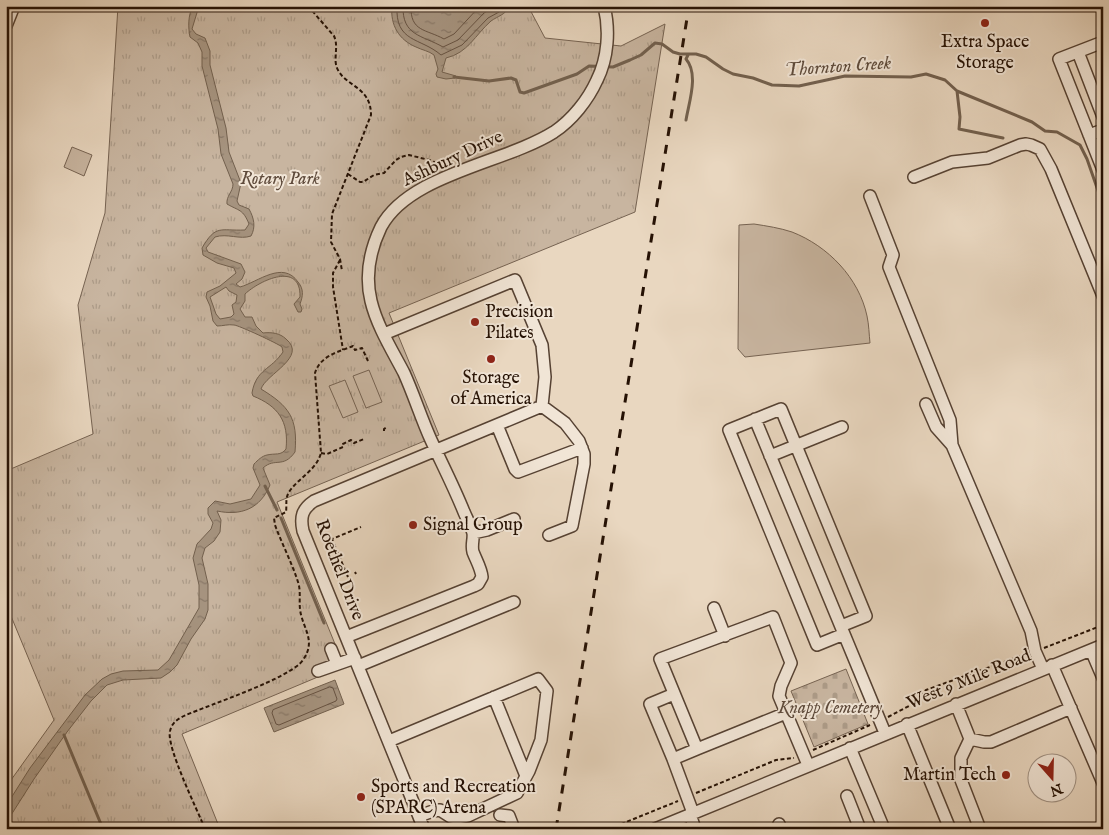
<svg xmlns="http://www.w3.org/2000/svg" width="1109" height="835" font-family="'IM FELL English',serif">
	<defs>
		<pattern id="grass-tufts" width="24" height="20" patternUnits="userSpaceOnUse" patternTransform="scale(1.25)"><rect width="24" height="20" fill="#c8b5a0"/><path d="M3 7l-1-3M5 7V3M7 7l1-3M15 17l-1-3M17 17v-4M19 17l1-3" fill="none" stroke="#ac9b88"/></pattern>
		<pattern id="cemetery-stones" width="16" height="16" patternUnits="userSpaceOnUse" patternTransform="scale(1.25)"><rect width="16" height="16" fill="#c8b5a0"/><path d="M2 7V4a2 2 0 0 1 4 0v3zM10 15v-3a2 2 0 0 1 4 0v3z" fill="#ac9b88"/></pattern>
		<pattern id="water-ripples" width="26" height="14" patternUnits="userSpaceOnUse" patternTransform="scale(1.25)"><rect width="26" height="14" fill="#a69480"/><path d="M2 4q2-2 4 0t4 0M15 11q2-2 4 0t4 0" fill="none" stroke="#877767"/></pattern>
	</defs>
	<rect width="100%" height="100%" fill="#e9d7c0"/>
	<filter id="stains"><feTurbulence type="fractalNoise" baseFrequency=".004" numOctaves="4"/><feColorMatrix values="0 0 0 0 .2 0 0 0 0 .09 0 0 0 0 .02 0 0 0 .5 -.17"/></filter>
	<radialGradient id="worn" r=".72"><stop offset=".6" stop-color="#630" stop-opacity="0"/><stop offset="1" stop-color="#630" stop-opacity=".3"/></radialGradient>
	<!-- grass -->
	<path fill="url(#grass-tufts)" stroke="#766352" d="M118 6H528L545 38 621 46 665 24 635 212 389 313 439 435 277 502 344 666 182 734 220 829H6V787L54 720 6 604V471L93 434 78 305 105 213Z"/>
	<!-- cemetery -->
	<path fill="url(#cemetery-stones)" stroke="#766352" d="M846 669 868 724 814 747 791 691Z"/>
	<!-- garden -->
	<path fill="#c8b5a0" stroke="#766352" d="M72 147 92 155 84 176 64 167Z
		M754 224C767 226 780 228 792 232 828 246 859 278 867 316 869 325 869 334 870 343L745 357 738 349 739 225Z
		M369 370 382 402 366 408 353 376Z
		M345 380 358 412 343 418 329 386Z"/>
	<!-- water -->
	<path fill="url(#water-ripples)" stroke="#72604e" fill-rule="evenodd" d="M193 6H199L192 29 196 34 205 38 210 51V65L226 128 229 152 241 183 237 201 239 205 249 209C254 218 256 227 251 236 240 240 227 233 215 237L206 248 208 252 241 264 245 272 242 279 236 284 240 287C258 282 283 260 298 282 304 289 303 296 300 304L302 309 301 312H298L294 304 300 297C301 261 260 280 245 294V301L240 309 245 317H252L256 326 263 333C271 332 280 333 286 339 308 357 266 374 261 389 289 406 298 418 295 452 283 469 275 457 263 468L270 485C260 509 241 516 217 511L221 520 220 532 214 541 205 548 202 558 208 584V610L205 619 191 639 177 665 170 672 161 678 123 680 107 685 91 701 67 732 34 779 6 823V806L30 768 85 695 102 679 111 674 123 671 158 670 169 660 199 608V585L193 558 197 544 211 529 213 523 208 514V508L215 501 230 504 251 499 260 485 253 468 254 464C258 460 262 456 267 455 275 453 281 456 286 449 289 421 278 406 253 396L252 393C256 369 271 370 283 352L282 347C279 344 238 325 234 325 228 324 223 326 217 326L213 321 210 306 206 297 207 292 220 286 236 273 234 268 217 263 203 255 202 248C216 224 220 231 245 230L249 224C243 209 239 211 227 204 226 196 233 192 233 184L221 154 218 129 202 66V52L198 43 190 37C188 27 188 15 193 6ZM226 287 229 291 237 295 236 302 232 305 234 314 231 317 220 319 216 314 210 297Z
		M392 6H509V7C505 15 498 16 491 21 475 35 468 53 446 58L442 72 456 76 455 78 446 79 437 77 436 74 438 69 434 55C429 51 422 50 416 47 399 40 390 25 392 6Z
		M335 680 344 704 274 732 264 708Z"/>
	<g fill="none" stroke-linecap="round" stroke-linejoin="round">
		<!-- shore -->
		<path stroke="#665242" stroke-width="1" d="M397 6C395 43 420 37 441 55L462 45 488 18 499 12 504 6
			M403 6C402 36 422 35 443 47L458 40 484 13 496 6
			M411 6C410 32 426 29 444 39L454 34 480 6
			M330 687 333 688 337 699 336 701 279 725 276 724 272 713 273 710Z"/>
		<!-- stream -->
		<path stroke="#72604e" stroke-width="3" d="M454 77 489 81 511 78 516 80 520 92 524 93 577 74 589 66 613 67 630 60 641 55 655 43 662 44 673 52 680 54H696L706 57 723 69 733 74 753 78 772 85 799 86 845 76 911 77 926 74 945 80 957 91 1032 122 1045 131 1057 132 1080 145 1087 159 1103 205
			M957 91 960 117 959 129 1003 138
			M686 120C689 102 699 74 686 59L688 55
			M265 486 277 510
			M281 518 324 623
			M64 735 103 829"/>
		<defs>
			<path id="minor" d="M6 26 14 6
				M1103 42 1059 59 1103 170
				M1078 52 1103 117
				M1089 135 1103 130
				M914 177 952 162 988 158 1020 145 1026 144 1031 145 1040 149 1051 169 1103 296
				M870 196 893 255 889 267 950 420 952 445
				M384 334 515 280 542 345 545 377 542 406
				M926 404 936 427 952 445 1031 631 1035 651 1043 669
				M542 406 565 423 579 441 584 454V464L572 526 549 535
				M755 419 885 733
				M497 425 515 469 518 472 582 448
				M770 456 842 427
				M473 533 487 530 514 519
				M714 608 725 636
				M841 626 866 616 781 409 729 430 817 645 844 634
				M346 637 474 586 478 584 482 577C481 568 476 560 473 552 471 545 474 539 473 533 471 526 467 519 464 512 454 487 442 464 431 440 421 418 414 395 404 373 392 350 377 326 371 301 365 276 370 250 381 227 409 174 505 163 554 132 572 120 588 100 597 80 608 58 610 30 604 6
				M331 649 337 664
				M1091 650 1103 678
				M1052 665 1103 783
				M358 666 514 602
				M318 671 355 658
				M674 694 650 704 673 759 697 749 660 659 773 617 791 663 781 686 779 696 808 765
				M494 697 526 776
				M956 704 970 739 961 758V780L980 829
				M907 724 950 829
				M970 739 984 742H991L1071 708
				M389 741 538 679 547 691 541 740 529 771 517 793 468 816 457 818 451 817 440 810 433 811 419 816
				M850 748 884 829
				M697 749 786 713
				M673 759 693 813
				M847 796 860 829
				M690 814 695 829
				M500 815 509 816 514 829
				M779 824 781 829
				M424 829 303 531C300 517 302 509 314 501L542 406
				M655 829 1103 645"/>
		</defs>
		<!-- minor casing -->
		<use href="#minor" stroke="#564233" stroke-width="14"/>
		<!-- path -->
		<path stroke="#251104" stroke-width="2" stroke-dasharray="4 2.5" stroke-linecap="butt" d="M308 6 334 36C339 47 333 58 337 68 345 87 371 86 371 115L332 214 331 242 340 259 342 271
			M348 174 360 182H363L374 175 384 173 396 160 401 157 409 155 433 161 441 168
			M340 260 333 273V287L343 350
			M384 431V429L387 427
			M321 453 327 454 343 447V444L351 440 354 443 364 439
			M355 572 356 574
			M348 577 332 539 361 527
			M1044 648 1103 625
			M888 717 909 706 926 690 1026 654
			M813 750 870 725
			M696 793 776 760 794 758
			M205 829C198 811 166 747 170 731 172 722 179 718 186 715 209 705 291 678 303 660 317 640 302 628 300 609 299 600 301 591 298 582 292 563 282 544 275 525L274 518 286 512C287 505 285 498 289 492 298 478 316 471 321 453L315 373C320 356 338 352 353 346L355 350 362 348 368 361
			M609 829 678 801"/>
		<!-- minor -->
		<use href="#minor" stroke="#f1e5d6" stroke-width="11"/>
		<!-- rail -->
		<path stroke="#251104" stroke-width="3" stroke-dasharray="9 9" stroke-linecap="butt" d="M556 829 689 6"/>
	</g>
	<!-- markers -->
	<g fill="#8f2418" stroke="#f1e5d6" stroke-width="2">
		<circle cx="985" cy="23" r="5"/>
		<circle cx="475" cy="322" r="5"/>
		<circle cx="491" cy="359" r="5"/>
		<circle cx="413" cy="525" r="5"/>
		<circle cx="1006" cy="775" r="5"/>
		<circle cx="361" cy="797" r="5"/>
	</g>
	<g text-anchor="middle" dominant-baseline="central" stroke-width="4" stroke-linejoin="round" paint-order="stroke">
		<!-- poi labels -->
		<g font-size="18" fill="#251104" stroke="#f1e5d6" text-anchor="start">
			<text x="985" y="42" text-anchor="middle">Extra Space<tspan x="985" dy="21">Storage</tspan></text>
			<text x="485" y="312">Precision<tspan x="485" dy="21">Pilates</tspan></text>
			<text x="491" y="378" text-anchor="middle">Storage<tspan x="491" dy="21">of America</tspan></text>
			<text x="423" y="525">Signal Group</text>
			<text x="996" y="775" text-anchor="end">Martin Tech</text>
			<text x="371" y="787">Sports and Recreation<tspan x="371" dy="21">(SPARC) Arena</tspan></text>
		</g>
		<!-- street labels -->
		<g font-size="18" fill="#251104" stroke="#f1e5d6">
			<text transform="translate(453 159) rotate(-25)">Ashbury Drive</text>
			<text transform="translate(339 570) rotate(69)">Roethel Drive</text>
			<text transform="translate(969 680) rotate(-22)">West 9 Mile Road</text>
		</g>
		<!-- park labels -->
		<g font-size="18" font-style="italic" fill="#5e4a3b" stroke="#f1e5d6">
			<text x="280" y="179">Rotary Park</text>
			<text x="830" y="708">Knapp Cemetery</text>
		</g>
		<!-- water labels -->
		<g font-size="19" font-style="italic" fill="#5f4c3c" stroke="#f1e5d6">
			<text transform="translate(838 67) rotate(-4)">Thornton Creek</text>
		</g>
	</g>
	<!-- margin -->
	<rect width="1109" height="835" fill="none" stroke="#e9d7c0" stroke-width="25"/>
	<rect x="8" y="8" width="1094" height="820" fill="none" stroke="#251104" stroke-width="2.5"/>
	<rect x="12" y="12" width="1084" height="810" fill="none" stroke="#251104"/>
	<!-- north arrow -->
	<g transform="translate(1052 778) rotate(160)"><circle r="24" fill="#f1e5d6" stroke="#9f9082"/>
	<path d="M0-4L9 19L0 12L-9 19Z" fill="#8f2418"/>
	<text y="-8" font-size="14" font-weight="bold" text-anchor="middle" fill="#251104">N</text>
	</g>
	<rect width="100%" height="100%" filter="url(#stains)"/>
	<rect width="100%" height="100%" fill="url(#worn)"/>
</svg>
